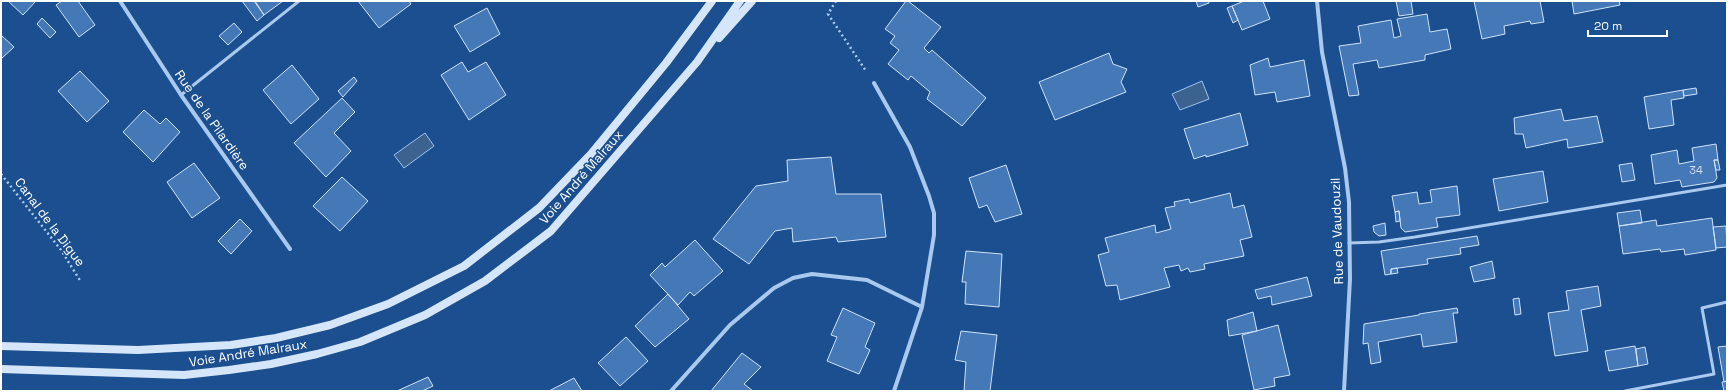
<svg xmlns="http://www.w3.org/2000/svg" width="1728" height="392" font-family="'Space Grotesk',sans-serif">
	<rect width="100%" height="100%" fill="#1b4f8f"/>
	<!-- water -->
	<path fill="#3c6290" stroke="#9cc4f0" d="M1202 81 1209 99 1180 110 1172 94Z
		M425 133 434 146 404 168 394 155Z"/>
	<!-- building -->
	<path fill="#4478b7" stroke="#cfe3fa" d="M8 1H36L23 15Z
		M62 1H78L95 25 79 37 56 5Z
		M242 1H254L264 15 257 21Z
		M255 1H283L264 15Z
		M358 1H409L411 4 379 28Z
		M906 1H908L941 27 924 48 929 53 932 50 986 98 962 126 927 99 930 92 911 76 908 80 888 64 899 50 890 43 895 36 885 29Z
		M1196 1H1209V3L1198 7Z
		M1244 1H1263L1270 19 1242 30 1232 6Z
		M1396 1H1411L1413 14 1399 16Z
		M1474 1H1540L1544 22 1531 24 1530 21 1504 26 1505 34 1482 39Z
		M1572 1H1619L1620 5 1574 14Z
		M1232 6 1238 20 1233 23 1227 8Z
		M487 8 500 34 470 52 454 26Z
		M1427 14 1430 32 1447 29 1451 49 1425 55V60L1379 68 1377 60 1353 64 1359 95 1349 96 1339 46 1361 43 1358 26 1391 20 1394 38 1401 36 1397 19Z
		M42 18 56 32 50 38 37 24Z
		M234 23 242 32 228 45 219 36Z
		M1 35 14 47 1 59Z
		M1109 53 1113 64 1127 69 1121 82 1126 92 1055 120 1039 82Z
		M1268 58 1270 67 1304 60 1310 96 1277 102 1275 92 1255 95 1250 65Z
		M462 62 468 72 486 62 506 95 469 120 441 75Z
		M292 65 319 99 291 124 263 90Z
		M80 71 109 101 87 122 58 91Z
		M354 77 357 81 343 97 338 91Z
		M1696 88 1697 94 1684 96 1683 90Z
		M1683 90 1684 98 1671 100 1674 125 1649 129 1644 97Z
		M342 98 355 112 334 133 351 151 326 177 294 143Z
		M1561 109 1564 121 1597 116 1603 142 1568 148 1567 139 1526 148 1523 134H1515L1514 118Z
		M144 110 160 124 166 118 180 132 153 162 123 132Z
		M1240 113 1248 145 1206 157V155L1194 159 1184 129Z
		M1716 144 1718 160H1714L1717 178 1714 182 1682 187 1680 180 1655 184 1651 155 1677 150 1679 164 1694 161 1692 148Z
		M831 157 836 194H881L886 237 838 242 836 237 793 242 792 228 775 231 749 264 713 239 756 186 788 181 787 160Z
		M1714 160H1718L1720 170H1716Z
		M194 163 220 198 192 218 167 182Z
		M1632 163 1635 180 1622 182 1619 165Z
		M1006 165 1022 214 995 222 987 205 979 208 969 178Z
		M1543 171 1548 202 1499 211 1493 179Z
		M342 177 368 201 340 231 313 206Z
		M1457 186 1460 215 1436 218 1438 227 1405 232 1401 228 1399 211 1395 212 1392 196 1417 192 1419 204 1432 202 1430 190Z
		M1230 193 1233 208 1244 205 1252 237 1240 240 1244 256 1204 264 1205 269 1190 272 1188 268 1181 271 1179 265 1164 268 1170 287 1120 300 1117 285 1106 286 1098 255 1109 252 1105 238 1155 225 1156 233 1171 229 1165 208 1175 206 1174 202 1189 199 1190 203Z
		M1640 210 1642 223 1619 226 1617 213Z
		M1399 211 1400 221 1396 222 1395 212Z
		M1712 218 1716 250 1685 255 1684 249 1661 252 1660 249 1623 254 1619 226 1656 220 1657 226Z
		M240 219 252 231 231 254 218 241Z
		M1385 223 1386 235 1379 236 1374 232 1373 226Z
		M1726 226 1727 247 1716 248 1713 227Z
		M1477 236 1479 245 1460 248 1461 254 1427 259 1428 264 1391 269V274L1385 275 1381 251Z
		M695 240 723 271 694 296 690 292 678 305 650 275 662 263 665 267Z
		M966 251 1002 254 999 307 965 304 966 282H962Z
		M1492 261 1495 278 1474 282 1470 267Z
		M1397 268 1398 273 1391 274V269Z
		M1307 277 1312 296 1272 305 1271 296 1258 299 1255 290Z
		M1598 286 1601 306 1581 310 1588 351 1555 356 1548 313 1569 310 1566 291Z
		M668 294 689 319 655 347 635 326Z
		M1519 298 1521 314 1515 315 1513 299Z
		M843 308 875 323 865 347 870 350 859 374 827 361 837 337 831 335Z
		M1457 308 1458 313H1453L1457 342 1423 347 1421 334 1378 342 1381 362 1371 364 1368 343 1363 344 1364 324 1419 315V314Z
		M1253 312 1257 331 1229 336 1227 320Z
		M1278 325 1290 375 1274 378 1275 386 1254 390 1242 335Z
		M961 331 997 335 990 391H964L966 362 955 360Z
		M626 337 648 361 620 386 598 363Z
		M1635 346 1638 366 1609 371 1605 351Z
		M1727 346V381L1724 382 1718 347Z
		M1645 347 1648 364 1638 366 1636 349Z
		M742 353 761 367 744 384 753 391H711Z
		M428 377 433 386 422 391H397Z
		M574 378 582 391H549Z
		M1727 381V391H1724L1722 382Z"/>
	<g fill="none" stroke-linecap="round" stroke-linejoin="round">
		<!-- path -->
		<path stroke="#a9c9ee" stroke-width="2.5" stroke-dasharray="2 3" stroke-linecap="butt" d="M836 1 828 14 866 71
			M1 174 61 250 81 282"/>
		<!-- service -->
		<path stroke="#a9c9ee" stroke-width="3" d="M181 95 299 1
			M1349 243 1379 242 1415 237 1727 185
			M1625 391 1714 374 1702 308 1727 302"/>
		<!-- minor -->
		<path stroke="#a9c9ee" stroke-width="4" d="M120 1 181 95 290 249
			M1317 1 1322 52 1345 168 1349 202 1350 279 1344 391
			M874 83 910 147 929 196 934 213V235L922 307 894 391
			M671 391 730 325 774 288 793 278 812 274 867 280 922 307"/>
		<!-- secondary -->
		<path stroke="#d6e6fa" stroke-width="8" d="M719 38 752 1
			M1 346 138 350 231 345 276 338 330 325 388 304 464 266 539 208 591 154 666 63 712 1
			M1 369 184 375 229 370 271 364 317 354 360 342 425 315 485 281 551 231 697 62 740 1"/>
	</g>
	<g text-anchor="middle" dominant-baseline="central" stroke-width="3" stroke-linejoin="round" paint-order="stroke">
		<!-- number labels -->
		<g font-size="11" fill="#d0dded">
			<text x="1696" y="170">34</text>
		</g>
		<!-- street labels -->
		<g font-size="13" fill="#fff" stroke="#1b4f8f">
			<text transform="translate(212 120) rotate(55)">Rue de la Pilardière</text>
			<text transform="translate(581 177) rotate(-49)">Voie André Malraux</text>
			<text transform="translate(50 222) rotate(53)">Canal de la Digue</text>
			<text transform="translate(1337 231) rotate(-92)">Rue de Vaudouzil</text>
			<text transform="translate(248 353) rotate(-9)">Voie André Malraux</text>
		</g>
	</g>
	<!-- border -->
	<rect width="1728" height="392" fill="none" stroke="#ffffff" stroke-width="4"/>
	<!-- scale -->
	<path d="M1588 30v6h79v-6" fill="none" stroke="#ffffff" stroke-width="2"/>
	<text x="1594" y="30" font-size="12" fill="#ffffff" stroke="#1b4f8f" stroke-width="3" paint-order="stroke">20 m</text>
</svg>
